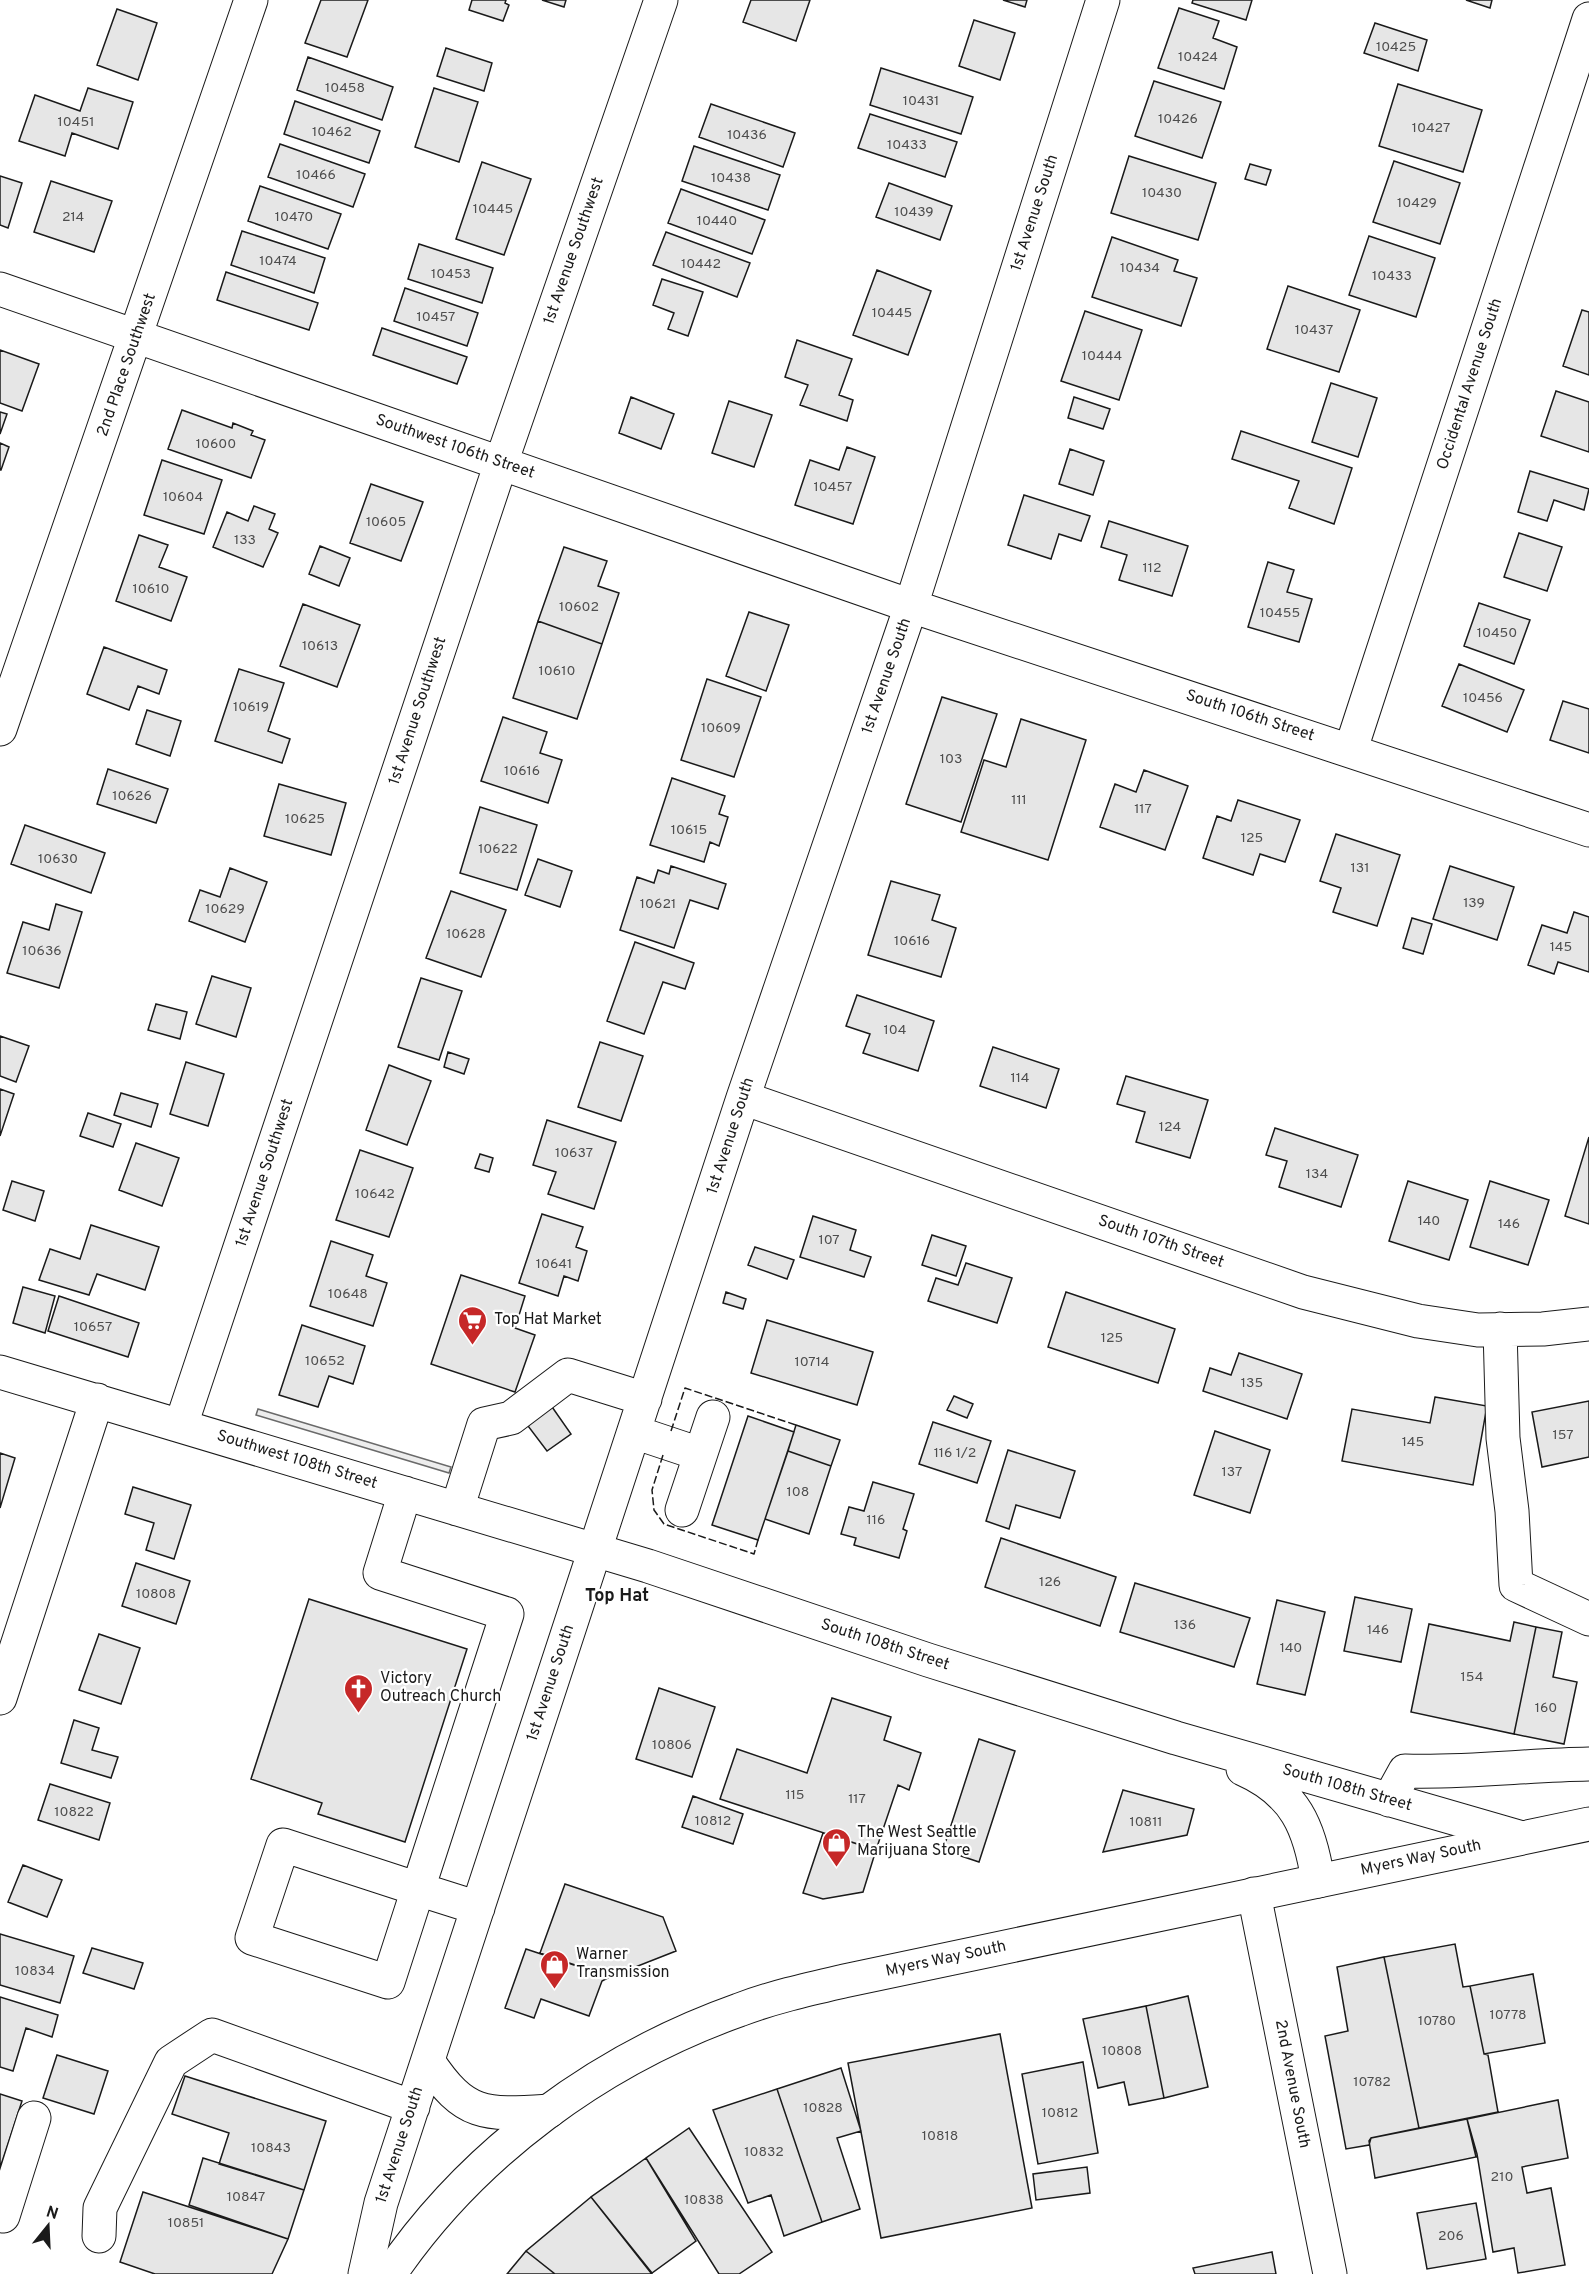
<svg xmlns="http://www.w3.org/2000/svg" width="1589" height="2274" font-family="Overpass,sans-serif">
	<rect width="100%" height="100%" fill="#fff"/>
	<!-- green -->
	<path fill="#ededed" stroke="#6a6a6a" stroke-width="1.5" d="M258 1409 451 1467 449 1473 256 1415Z"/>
	<!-- building -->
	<path fill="#e6e6e6" stroke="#1a1a1a" stroke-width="1.5" d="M321 0H368L347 57 305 43Z
		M472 0H506L505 3 509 5 503 21 469 10Z
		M542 0H566L564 7Z
		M751 0H810L796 41 743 22Z
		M1003 0H1027L1025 7Z
		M1193 0H1252L1246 20 1192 3Z
		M1466 0H1492L1490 8Z
		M1179 8 1219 21 1213 38 1237 47 1224 89 1158 68Z
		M117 9 157 23 138 80 97 65Z
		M974 20 1015 33 1000 80 959 66Z
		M1375 23 1427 40 1418 71 1364 53Z
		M446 48 492 63 484 91 437 76Z
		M308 57 393 87 382 120 297 90Z
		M881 68 973 97 961 134 870 105Z
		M1154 81 1221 102 1202 158 1135 136Z
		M1398 84 1482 110 1463 172 1379 146Z
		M88 88 133 102 118 149 72 133 65 156 19 141 35 95 80 111Z
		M434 88 478 102 459 162 415 147Z
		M295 101 380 131 369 163 284 134Z
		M711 104 795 133 783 167 699 137Z
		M870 114 957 142 945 177 858 148Z
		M280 144 365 174 353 207 268 177Z
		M694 146 780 175 768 210 682 181Z
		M1129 156 1216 183 1198 240 1111 213Z
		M1394 161 1460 183 1440 244 1373 222Z
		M482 162 531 179 504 255 456 239Z
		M1250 164 1271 170 1266 185 1245 179Z
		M0 176 22 183 8 228 0 225Z
		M51 181 112 201 94 252 34 232Z
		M889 183 952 206 940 240 876 217Z
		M260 186 341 214 328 249 248 221Z
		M681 189 765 220 752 254 668 223Z
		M242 231 325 258 314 293 231 265Z
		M666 232 750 263 737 297 653 265Z
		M1369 236 1435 258 1416 317 1349 295Z
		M1112 237 1178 260 1174 271 1197 278 1181 326 1092 297Z
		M419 244 493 268 482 303 408 279Z
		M877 270 931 291 908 355 853 335Z
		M226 272 318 303 309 330 217 300Z
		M662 279 703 292 688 336 668 329 674 313 653 305Z
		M1288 286 1360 310 1339 372 1267 349Z
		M405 288 478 313 467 346 394 321Z
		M1582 310 1589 312V375L1563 366Z
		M1085 311 1142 330 1119 400 1061 381Z
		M382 328 467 357 457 384 373 355Z
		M797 340 852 359 839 395 853 400 847 421 800 405 808 385 785 377Z
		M0 350 39 364 22 411 0 403Z
		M1331 383 1377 398 1358 457 1312 442Z
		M1556 391 1589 402V452L1541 436Z
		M631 397 674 414 661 449 619 433Z
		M1074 397 1110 409 1103 429 1068 418Z
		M729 401 772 415 754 467 712 453Z
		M182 410 232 428 233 423 253 431 251 435 265 440 251 478 168 449Z
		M0 412 7 414 0 434Z
		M1241 431 1352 468 1334 524 1289 508 1299 481 1232 459Z
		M0 443 9 447 1 470H0Z
		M847 447 875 457 853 524 795 505 810 460 839 470Z
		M1070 449 1104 461 1093 495 1059 484Z
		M162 460 222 480 204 534 144 515Z
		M1530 471 1589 489 1584 510 1554 500 1547 521 1518 512Z
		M371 484 423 502 401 561 350 543Z
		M1024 495 1090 516 1081 541 1059 534 1051 559 1008 545Z
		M254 506 275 514 269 529 278 533 263 567 213 547 227 512 248 521Z
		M1109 521 1188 546 1172 596 1119 580 1127 555 1101 547Z
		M1519 533 1562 547 1547 591 1504 577Z
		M139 535 168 545 159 567 187 577 171 621 116 601Z
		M320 546 350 558 339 586 309 574Z
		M564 547 607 561 598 586 619 593 602 644 538 621Z
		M1268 562 1294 570 1287 592 1312 599 1299 642 1248 627Z
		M1479 603 1530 620 1514 664 1464 646Z
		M303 604 360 625 337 687 280 666Z
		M749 612 789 625 766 691 726 676Z
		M538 621 602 644 577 719 513 698Z
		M104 647 167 670 159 694 138 686 129 710 87 694Z
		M1459 664 1524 690 1507 732 1442 706Z
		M239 669 284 683 268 731 290 739 282 763 215 741Z
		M707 679 761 697 734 777 681 760Z
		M942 697 997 714 961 822 906 804Z
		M1563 701 1589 709V753L1550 740Z
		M147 710 181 721 170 756 136 744Z
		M503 717 547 732 540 753 562 760 548 803 481 781Z
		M1021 719 1086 740 1048 860 961 832 984 760 1006 767Z
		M108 769 168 789 156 823 97 804Z
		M1144 770 1188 786 1165 850 1100 827 1115 784 1136 792Z
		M672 778 725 796 719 814 728 817 719 846 710 842 704 862 650 845Z
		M279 784 346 803 331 855 264 836Z
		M1238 800 1300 820 1285 862 1260 854 1253 875 1203 858 1217 816 1231 821Z
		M480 807 537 825 517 890 460 873Z
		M25 825 105 853 91 893 11 864Z
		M1336 834 1400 855 1377 926 1333 912 1341 888 1320 881Z
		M538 859 572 871 560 907 525 895Z
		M671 866 726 884 718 909 690 900 674 948 620 930 637 877 654 883 658 870 669 874Z
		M1450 866 1514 887 1497 940 1433 919Z
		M230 868 267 882 245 942 189 921 200 890 220 897Z
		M891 881 940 895 932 920 956 928 941 977 868 955Z
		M451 891 506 910 481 977 426 958Z
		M56 904 82 912 59 988 7 973 23 922 49 930Z
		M1574 912 1589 917V972L1558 962 1554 974 1528 965 1542 925 1567 933Z
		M1412 918 1432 924 1423 954 1403 948Z
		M635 942 694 963 685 989 663 982 644 1034 607 1021Z
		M212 976 251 988 236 1037 196 1024Z
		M421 978 462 991 439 1060 398 1047Z
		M857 995 934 1021 918 1071 863 1053 870 1034 846 1026Z
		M156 1004 187 1012 180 1039 148 1030Z
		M0 1036 29 1046 16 1082 0 1076Z
		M600 1042 643 1056 621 1121 578 1107Z
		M993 1047 1059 1069 1046 1108 980 1086Z
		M448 1052 469 1059 464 1074 444 1067Z
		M186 1062 224 1074 208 1126 170 1114Z
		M389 1065 431 1081 407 1145 366 1130Z
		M1126 1076 1208 1100 1190 1158 1136 1142 1145 1112 1117 1104Z
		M0 1089 14 1094 0 1136Z
		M121 1093 158 1104 151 1127 114 1115Z
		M88 1113 121 1124 113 1147 80 1136Z
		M547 1120 616 1142 594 1209 548 1194 556 1172 533 1165Z
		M1275 1128 1358 1155 1341 1207 1279 1187 1287 1161 1266 1155Z
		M1589 1137V1224L1565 1216Z
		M136 1143 179 1158 162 1206 119 1190Z
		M360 1150 413 1168 389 1237 336 1220Z
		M480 1154 493 1158 489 1172 475 1168Z
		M12 1181 44 1191 35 1221 3 1210Z
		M1408 1181 1468 1200 1449 1260 1389 1241Z
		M1490 1181 1549 1200 1528 1265 1470 1247Z
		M542 1214 583 1227 576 1247 587 1251 578 1281 564 1276 558 1296 519 1283Z
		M813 1216 856 1230 850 1250 871 1257 864 1277 800 1257Z
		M91 1225 159 1247 145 1290 97 1274 89 1295 39 1280 50 1249 80 1259Z
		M932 1235 966 1246 956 1276 922 1265Z
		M331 1241 373 1255 366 1276 387 1283 373 1326 310 1306Z
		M755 1247 794 1260 787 1279 748 1265Z
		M966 1263 1012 1278 997 1323 928 1301 936 1278 958 1285Z
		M461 1275 525 1296 515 1328 535 1335 515 1392 431 1364Z
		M23 1287 55 1296 45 1333 13 1323Z
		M726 1292 746 1299 743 1309 723 1303Z
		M1066 1292 1175 1329 1158 1383 1048 1347Z
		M59 1296 139 1323 128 1357 48 1331Z
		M767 1320 873 1352 857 1405 751 1373Z
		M302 1325 365 1346 353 1384 329 1376 318 1407 279 1395Z
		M1239 1353 1302 1374 1287 1419 1203 1391 1210 1368 1231 1375Z
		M954 1396 973 1404 967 1418 947 1410Z
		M1435 1397 1487 1406 1473 1485 1342 1461 1352 1409 1430 1423Z
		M1589 1401V1457L1542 1467 1532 1412Z
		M550 1404 571 1434 547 1451 525 1422Z
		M748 1416 794 1432 758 1540 712 1525Z
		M933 1422 991 1441 977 1483 919 1464Z
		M796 1425 840 1440 831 1466 788 1451Z
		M1215 1431 1270 1450 1250 1513 1194 1495Z
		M1008 1450 1075 1471 1060 1518 1016 1505 1009 1529 986 1521Z
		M788 1451 831 1466 809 1534 765 1519Z
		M0 1453 15 1458 0 1508Z
		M873 1482 914 1494 903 1529 907 1531 899 1558 854 1545 856 1538 841 1534 849 1507 864 1511Z
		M133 1487 191 1505 174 1559 146 1550 154 1523 125 1514Z
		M1001 1538 1116 1577 1100 1626 985 1587Z
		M136 1563 190 1581 176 1624 122 1606Z
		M1135 1583 1250 1618 1234 1667 1120 1632Z
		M1355 1597 1412 1609 1401 1662 1344 1651Z
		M309 1599 467 1649 405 1842 318 1814 322 1803 251 1779Z
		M1277 1600 1325 1612 1305 1695 1257 1684Z
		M1514 1622 1536 1627 1514 1734 1411 1712 1429 1624 1510 1641Z
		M1536 1627 1562 1632 1553 1677 1577 1682 1564 1744 1514 1734Z
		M99 1634 140 1648 121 1704 79 1690Z
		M659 1688 715 1707 692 1777 636 1759Z
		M832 1698 891 1717 884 1740 921 1753 909 1790 898 1785 876 1850 720 1799 737 1749 807 1773Z
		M74 1720 99 1728 92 1750 118 1757 111 1778 61 1763Z
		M979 1739 1015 1751 979 1862 943 1850Z
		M50 1784 110 1803 99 1840 38 1820Z
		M1123 1790 1194 1809 1187 1835 1103 1852Z
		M693 1796 743 1814 733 1844 682 1827Z
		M823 1833 876 1850 863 1892 823 1899 803 1893Z
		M23 1865 62 1880 47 1917 8 1902Z
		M565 1884 663 1917 676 1951 610 1977 540 1953Z
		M0 1934 74 1956 60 2003 0 1985Z
		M1455 1944 1463 1987 1470 1986 1484 2054 1488 2055 1498 2112 1419 2128 1384 1957Z
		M92 1948 143 1963 134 1989 83 1973Z
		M526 1949 610 1977 602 1981 589 2016 541 1999 534 2018 505 2008Z
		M1384 1957 1419 2128 1371 2138 1369 2145 1346 2149 1325 2036 1348 2031 1337 1967Z
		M1533 1974 1545 2043 1484 2054 1470 1986Z
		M1188 1996 1208 2087 1164 2098 1146 2006Z
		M0 1997 58 2015 52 2037 26 2028 13 2071 0 2067Z
		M1146 2006 1164 2098 1129 2105 1124 2082 1098 2088 1083 2019Z
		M1000 2034 1032 2208 881 2238 848 2063Z
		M57 2055 108 2071 94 2114 43 2098Z
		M1083 2062 1098 2153 1038 2164 1022 2074Z
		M841 2068 861 2131 837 2138 860 2209 822 2222 777 2089Z
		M185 2076 326 2121 304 2190 219 2164 229 2133 172 2114Z
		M777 2089 822 2222 784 2236 771 2195 748 2203 713 2110Z
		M0 2094 22 2101 0 2168Z
		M1558 2100 1568 2158 1522 2167 1527 2193 1551 2188 1565 2265 1518 2273 1514 2248 1493 2252 1477 2154 1467 2119Z
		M1467 2119 1476 2157 1375 2178 1369 2141 1371 2138Z
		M689 2128 772 2252 739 2274H719L646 2158Z
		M203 2158 304 2190 288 2239 189 2205Z
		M646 2158 696 2241 652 2273 591 2197Z
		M1087 2167 1090 2193 1036 2200 1033 2174Z
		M143 2192 288 2239 272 2274H155L120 2262Z
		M591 2197 651 2273 652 2274H555L526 2251Z
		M1476 2203 1486 2259 1427 2269 1417 2213Z
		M526 2251 555 2274H507Z
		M1272 2252 1276 2274H1195L1193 2268Z"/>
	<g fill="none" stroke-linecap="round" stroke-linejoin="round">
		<defs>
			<path id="minor" d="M0 289 911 606 1589 830
				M0 729 251 0
				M1351 749 1589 19
				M743 1098 1303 1292 1418 1321 1478 1330 1543 1329 1589 1324
				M1500 1329 1503 1438 1512 1511 1516 1585 1589 1619
				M0 1372 648 1566 928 1660 1176 1738 1519 1837
				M181 1425 501 463 661 0
				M634 1432 700 1454
				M405 1493 380 1573 507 1614 418 1889 478 1908
				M457 1509 484 1424 511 1418 568 1375 645 1399
				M682 1510 713 1417
				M0 1698 97 1400
				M1243 1769C1295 1792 1310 1827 1318 1881
				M1389 1800 1405 1771C1467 1773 1527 1765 1589 1764
				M283 1845 418 1889 388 1982 252 1938Z
				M1254 1894 1330 2274
				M428 2061C465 2117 485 2115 549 2111
				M0 2215 3 2216 34 2118
				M99 2236 100 2208 171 2062 212 2035 413 2107
				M365 2274 381 2203 743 1098 911 606 1103 0"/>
			<path id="major" d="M390 2274C473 2152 601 2059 739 2010 773 1997 809 1989 844 1981L1589 1824"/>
		</defs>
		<!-- minor casing -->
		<use href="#minor" stroke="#1a1a1a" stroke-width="35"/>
		<!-- major casing -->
		<use href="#major" stroke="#1a1a1a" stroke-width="35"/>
		<!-- minor -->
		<use href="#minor" stroke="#fff" stroke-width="33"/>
		<!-- major -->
		<use href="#major" stroke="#fff" stroke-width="33"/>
		<!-- fence -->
		<path stroke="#1a1a1a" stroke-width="1.5" stroke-dasharray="8 3" stroke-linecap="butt" d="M671 1431 685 1388 796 1425
			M663 1455 652 1490 654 1510 664 1524 754 1554 758 1540"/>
	</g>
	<!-- icons -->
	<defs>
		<symbol id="supermarket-pin" viewBox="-11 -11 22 30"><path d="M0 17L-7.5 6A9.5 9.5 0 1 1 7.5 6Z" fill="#c62828" stroke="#fff"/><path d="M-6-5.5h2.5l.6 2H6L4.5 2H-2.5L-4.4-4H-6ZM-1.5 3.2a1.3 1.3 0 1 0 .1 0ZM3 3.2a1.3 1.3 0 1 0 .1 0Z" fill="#fff"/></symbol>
		<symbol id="church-pin" viewBox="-11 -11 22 30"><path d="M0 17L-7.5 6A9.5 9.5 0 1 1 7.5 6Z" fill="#c62828" stroke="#fff"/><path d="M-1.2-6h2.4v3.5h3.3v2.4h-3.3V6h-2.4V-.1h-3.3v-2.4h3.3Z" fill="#fff"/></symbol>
		<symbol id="shop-pin" viewBox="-11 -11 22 30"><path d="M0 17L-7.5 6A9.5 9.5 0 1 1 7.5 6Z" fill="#c62828" stroke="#fff"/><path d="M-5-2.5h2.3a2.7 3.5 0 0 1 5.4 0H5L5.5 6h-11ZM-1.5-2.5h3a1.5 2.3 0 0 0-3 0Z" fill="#fff"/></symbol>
	</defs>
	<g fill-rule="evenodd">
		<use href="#supermarket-pin" x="456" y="1304" width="33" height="45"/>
		<use href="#church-pin" x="342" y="1672" width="33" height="45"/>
		<use href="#shop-pin" x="820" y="1826" width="33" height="45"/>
		<use href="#shop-pin" x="538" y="1948" width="33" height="45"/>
	</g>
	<g text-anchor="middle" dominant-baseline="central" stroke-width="4.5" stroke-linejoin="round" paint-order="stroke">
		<!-- number labels -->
		<g font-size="14" fill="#4d4d4d">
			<text x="1396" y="47">10425</text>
			<text x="1198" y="57">10424</text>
			<text x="345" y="88">10458</text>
			<text x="921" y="101">10431</text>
			<text x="1178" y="119">10426</text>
			<text x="76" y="122">10451</text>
			<text x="1431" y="128">10427</text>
			<text x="332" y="132">10462</text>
			<text x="747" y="135">10436</text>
			<text x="907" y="145">10433</text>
			<text x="316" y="175">10466</text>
			<text x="731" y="178">10438</text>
			<text x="1162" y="193">10430</text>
			<text x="1417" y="203">10429</text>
			<text x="493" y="209">10445</text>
			<text x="914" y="212">10439</text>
			<text x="73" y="217">214</text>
			<text x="294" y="217">10470</text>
			<text x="717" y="221">10440</text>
			<text x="278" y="261">10474</text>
			<text x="701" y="264">10442</text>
			<text x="1140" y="268">10434</text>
			<text x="451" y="274">10453</text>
			<text x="1392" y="276">10433</text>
			<text x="892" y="313">10445</text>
			<text x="436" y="317">10457</text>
			<text x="1314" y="330">10437</text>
			<text x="1102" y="356">10444</text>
			<text x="216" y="444">10600</text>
			<text x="833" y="487">10457</text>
			<text x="183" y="497">10604</text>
			<text x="386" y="522">10605</text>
			<text x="245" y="540">133</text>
			<text x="1152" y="568">112</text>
			<text x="151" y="589">10610</text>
			<text x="579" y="607">10602</text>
			<text x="1280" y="613">10455</text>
			<text x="1497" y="633">10450</text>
			<text x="320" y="646">10613</text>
			<text x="557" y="671">10610</text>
			<text x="1483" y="698">10456</text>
			<text x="251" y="707">10619</text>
			<text x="721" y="728">10609</text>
			<text x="951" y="759">103</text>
			<text x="522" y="771">10616</text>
			<text x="132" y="796">10626</text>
			<text x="1019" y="800">111</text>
			<text x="1143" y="809">117</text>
			<text x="305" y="819">10625</text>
			<text x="689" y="830">10615</text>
			<text x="1252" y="838">125</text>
			<text x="498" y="849">10622</text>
			<text x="58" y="859">10630</text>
			<text x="1360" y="868">131</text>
			<text x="1474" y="903">139</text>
			<text x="658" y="904">10621</text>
			<text x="225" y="909">10629</text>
			<text x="466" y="934">10628</text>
			<text x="912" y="941">10616</text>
			<text x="1561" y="947">145</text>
			<text x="42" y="951">10636</text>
			<text x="895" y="1030">104</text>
			<text x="1020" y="1078">114</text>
			<text x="1170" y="1127">124</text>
			<text x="574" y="1153">10637</text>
			<text x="1317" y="1174">134</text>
			<text x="375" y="1194">10642</text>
			<text x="1429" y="1221">140</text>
			<text x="1509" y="1224">146</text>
			<text x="829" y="1240">107</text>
			<text x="554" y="1264">10641</text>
			<text x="348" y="1294">10648</text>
			<text x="93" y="1327">10657</text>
			<text x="1112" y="1338">125</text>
			<text x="325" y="1361">10652</text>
			<text x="812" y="1362">10714</text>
			<text x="1252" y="1383">135</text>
			<text x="1563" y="1435">157</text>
			<text x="1413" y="1442">145</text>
			<text x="955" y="1453">116 1/2</text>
			<text x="1232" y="1472">137</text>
			<text x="798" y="1492">108</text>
			<text x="876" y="1520">116</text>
			<text x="1050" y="1582">126</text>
			<text x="156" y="1594">10808</text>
			<text x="1185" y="1625">136</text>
			<text x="1378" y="1630">146</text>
			<text x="1291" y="1648">140</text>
			<text x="1472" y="1677">154</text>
			<text x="1546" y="1708">160</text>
			<text x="672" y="1745">10806</text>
			<text x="795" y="1795">115</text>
			<text x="857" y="1799">117</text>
			<text x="74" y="1812">10822</text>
			<text x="713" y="1821">10812</text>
			<text x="1146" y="1822">10811</text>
			<text x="35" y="1971">10834</text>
			<text x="1508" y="2015">10778</text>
			<text x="1437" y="2021">10780</text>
			<text x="1122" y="2051">10808</text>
			<text x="1372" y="2082">10782</text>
			<text x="823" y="2108">10828</text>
			<text x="1060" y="2113">10812</text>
			<text x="940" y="2136">10818</text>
			<text x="271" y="2148">10843</text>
			<text x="764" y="2152">10832</text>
			<text x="1502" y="2177">210</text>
			<text x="246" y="2197">10847</text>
			<text x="704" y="2200">10838</text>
			<text x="186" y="2223">10851</text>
			<text x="1451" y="2236">206</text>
		</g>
		<!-- street labels -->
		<g font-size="16" fill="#1a1a1a" stroke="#fff">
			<text transform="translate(1035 213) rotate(-72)">1st Avenue South</text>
			<text transform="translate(574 251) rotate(-71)">1st Avenue Southwest</text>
			<text transform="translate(127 365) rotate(-71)">2nd Place Southwest</text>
			<text transform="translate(1470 384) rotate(-72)">Occidental Avenue South</text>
			<text transform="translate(455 447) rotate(19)">Southwest 106th Street</text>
			<text transform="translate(887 676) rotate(-71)">1st Avenue South</text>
			<text transform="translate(418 711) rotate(-72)">1st Avenue Southwest</text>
			<text transform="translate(1250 716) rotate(18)">South 106th Street</text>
			<text transform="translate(731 1136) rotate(-72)">1st Avenue South</text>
			<text transform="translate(265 1173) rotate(-72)">1st Avenue Southwest</text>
			<text transform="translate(1161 1242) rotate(19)">South 107th Street</text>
			<text transform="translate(297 1460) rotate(17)">Southwest 108th Street</text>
			<text transform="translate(885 1645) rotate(18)">South 108th Street</text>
			<text transform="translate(551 1683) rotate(-72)">1st Avenue South</text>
			<text transform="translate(1347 1788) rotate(16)">South 108th Street</text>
			<text transform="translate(1421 1858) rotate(-12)">Myers Way South</text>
			<text transform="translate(946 1959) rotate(-12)">Myers Way South</text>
			<text transform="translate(1292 2084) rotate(79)">2nd Avenue South</text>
			<text transform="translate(400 2145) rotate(-72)">1st Avenue South</text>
		</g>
		<!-- poi labels -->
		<g font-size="16" fill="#1a1a1a" stroke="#fff" text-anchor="start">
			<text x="494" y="1320">Top Hat Market</text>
			<text x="380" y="1679">Victory<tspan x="380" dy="18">Outreach Church</tspan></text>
			<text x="857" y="1833">The West Seattle<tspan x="857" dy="18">Marijuana Store</tspan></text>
			<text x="576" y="1955">Warner<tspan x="576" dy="18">Transmission</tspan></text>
		</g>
		<!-- neighbourhood labels -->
		<g font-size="18" font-weight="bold" fill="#1a1a1a" stroke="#fff">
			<text x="617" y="1596">Top Hat</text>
		</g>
	</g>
	<!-- north arrow -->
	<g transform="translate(48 2226) rotate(18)" stroke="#ffffff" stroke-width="4.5" paint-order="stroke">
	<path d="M0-4.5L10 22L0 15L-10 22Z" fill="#1a1a1a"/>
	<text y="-9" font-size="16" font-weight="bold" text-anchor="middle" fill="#1a1a1a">N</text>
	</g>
</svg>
